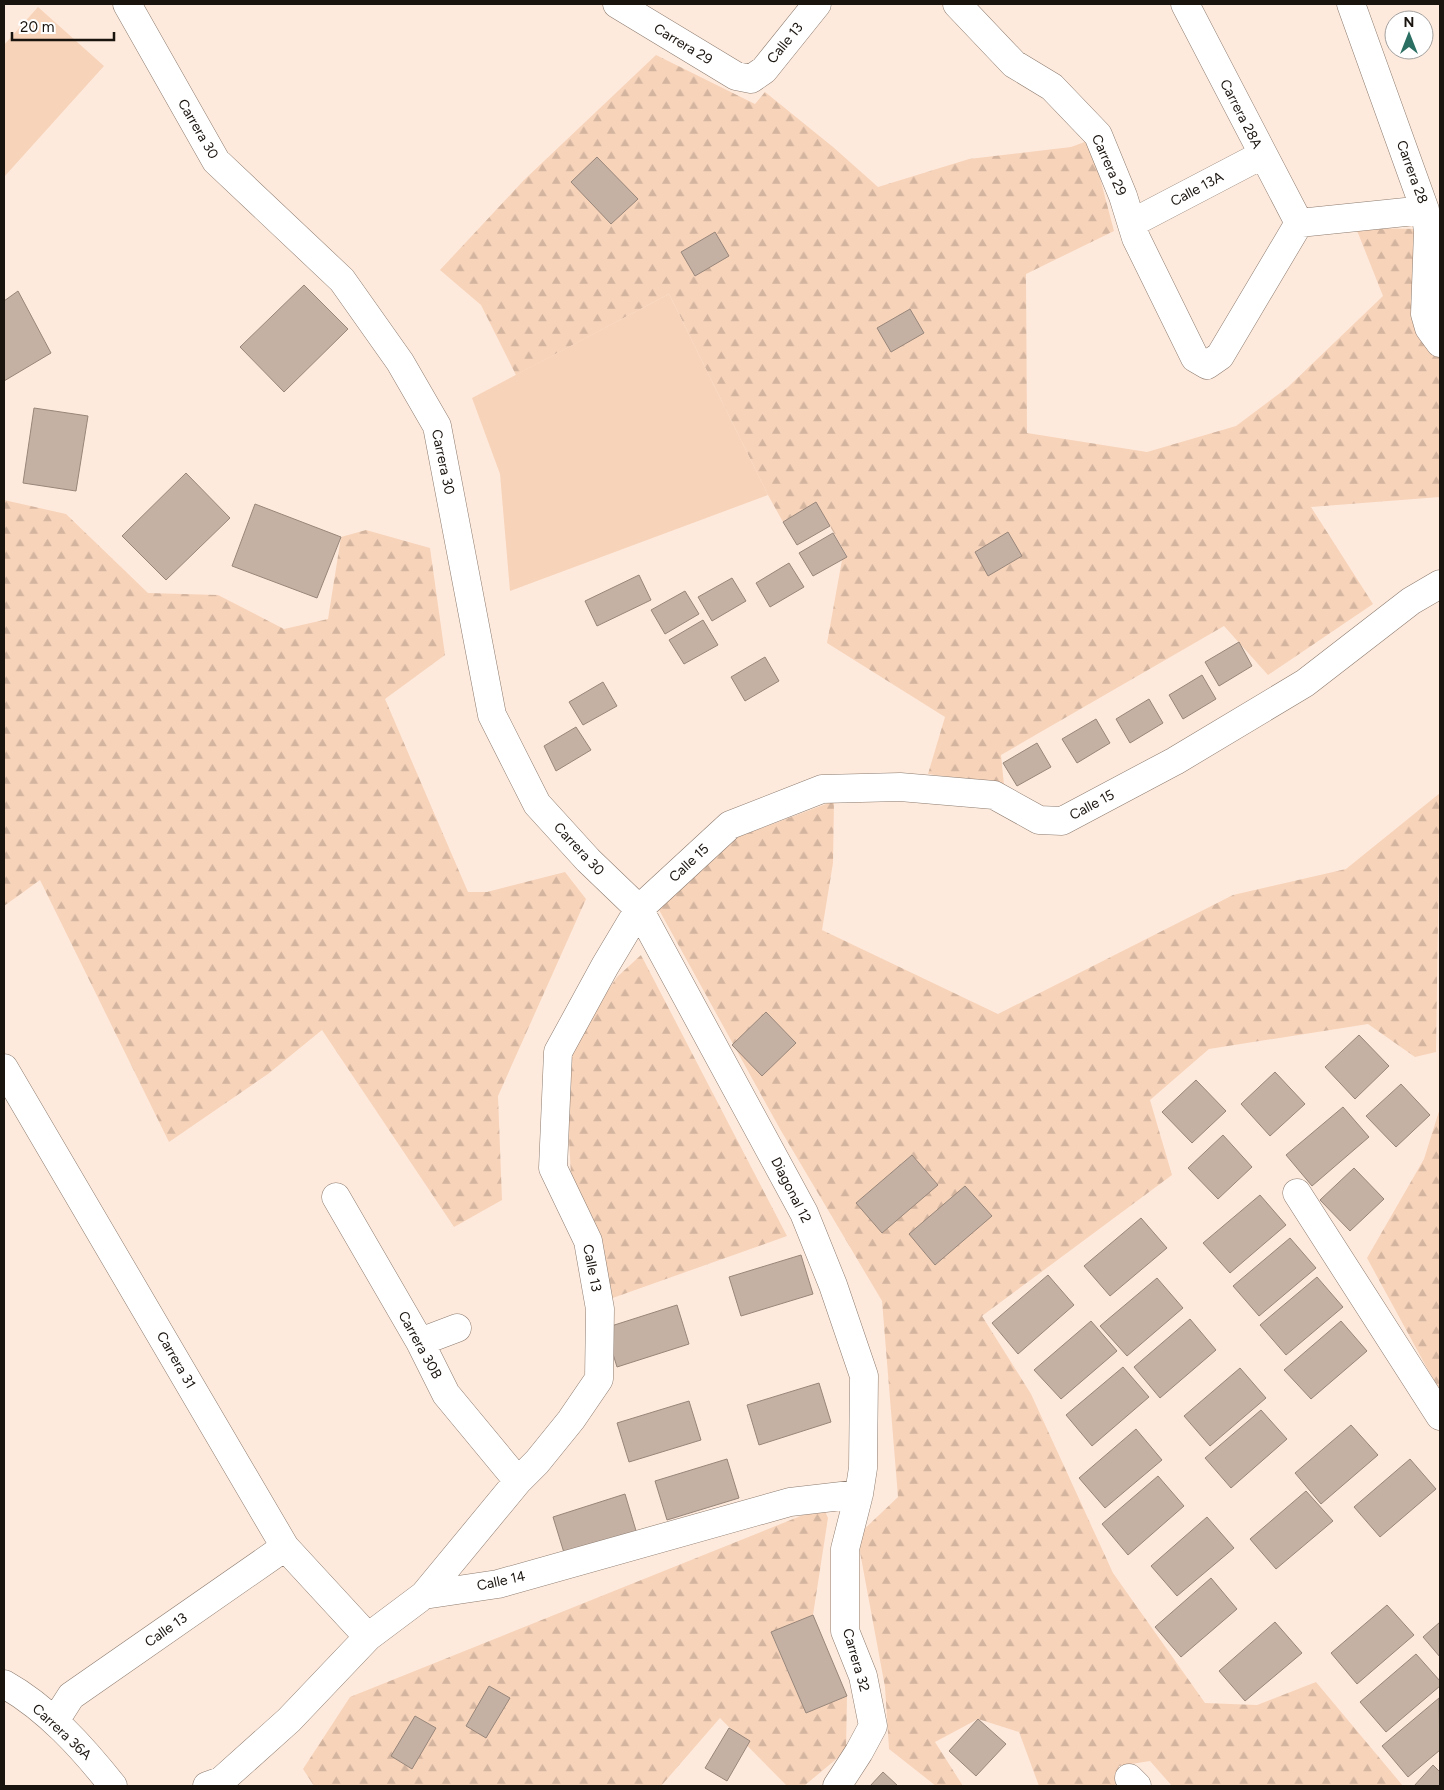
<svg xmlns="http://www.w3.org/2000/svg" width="1444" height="1790" font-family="Figtree,sans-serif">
	<defs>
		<pattern id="forest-firs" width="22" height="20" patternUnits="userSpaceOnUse" patternTransform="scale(1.25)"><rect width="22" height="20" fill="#f7d3ba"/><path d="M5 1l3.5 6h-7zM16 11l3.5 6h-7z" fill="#d3b49f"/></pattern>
	</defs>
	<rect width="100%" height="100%" fill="#feeadc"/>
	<!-- forest -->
	<path fill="url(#forest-firs)" d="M656 55 755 104 765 92 833 147 878 187 969 159 1071 147 1090 140 1114 231 1026 274 1027 433 1147 452 1236 426 1288 387 1383 296 1356 228 1421 229 1416 323 1440 358V497L1311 507 1373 604 1268 675 1224 626 1001 755 1004 785 928 774 945 717 827 643 842 560 847 556 816 502 783 522 768 495 669 294 516 375 481 305 440 270 524 180Z
		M4 500 66 514 148 593 218 595 284 629 328 619 341 537 366 530 430 548 445 655 385 699 468 892H487L565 872 586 899 498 1096 502 1200 454 1227 322 1030 268 1074 169 1142 40 880 4 906Z
		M1440 793 1436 1052 1415 1057 1368 1024 1209 1049 1150 1100 1172 1175 982 1316 1031 1394 1113 1573 1205 1703 1257 1705 1316 1682 1403 1786H1172L1150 1761 1119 1766 1115 1786H1039L1019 1732 978 1719 935 1742 963 1786H936L889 1749 885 1687 857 1536 898 1497 882 1301 780 1129 658 908 738 837 834 801 833 863 822 930 998 1014 1233 895 1346 869Z
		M641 955 787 1236 607 1300 571 1175 564 1055 617 977Z
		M1440 1108V1392L1367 1258 1424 1159Z
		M823 1507 828 1518 813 1615 771 1633 806 1713 847 1696 846 1751 804 1786H787L720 1718 661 1786H314L303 1769 350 1697Z"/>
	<!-- pitch -->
	<path fill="#f7d3ba" d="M38 7 104 66 4 177V45Z
		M669 294 768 495 510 591 500 474 472 398Z"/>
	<!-- building -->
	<path fill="#c4b1a4" stroke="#98867a" d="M597 157 638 199 611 224 571 182Z
		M715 232 729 256 695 276 681 252Z
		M304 285 348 329 284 392 240 347Z
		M18 291 51 353 4 381V301Z
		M910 309 924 333 891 352 877 328Z
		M34 408 88 416 76 491 23 483Z
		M186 473 230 518 166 580 122 536Z
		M816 502 830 526 797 545 783 522Z
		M255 504 341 537 317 598 232 566Z
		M1008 532 1022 556 988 576 975 552Z
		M833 533 847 557 813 576 799 553Z
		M789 563 804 587 770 607 756 583Z
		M639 575 651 600 597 626 585 601Z
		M732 578 746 601 712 621 698 597Z
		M685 591 699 614 665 634 651 610Z
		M703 620 718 645 684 664 669 640Z
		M1239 642 1252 666 1219 686 1205 662Z
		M765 657 779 681 745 701 731 677Z
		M1202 675 1216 699 1183 719 1169 695Z
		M603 682 617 706 583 725 569 702Z
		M1149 699 1163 723 1130 743 1116 719Z
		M1096 719 1110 743 1077 763 1062 739Z
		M576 727 591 750 556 771 544 746Z
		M1037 743 1051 767 1017 786 1003 763Z
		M766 1012 796 1043 762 1076 732 1045Z
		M1359 1035 1389 1066 1355 1099 1325 1067Z
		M1275 1072 1305 1104 1270 1136 1241 1104Z
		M1196 1080 1226 1111 1192 1143 1162 1112Z
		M1401 1084 1430 1115 1396 1147 1366 1116Z
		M1343 1107 1369 1137 1312 1186 1286 1155Z
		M1223 1135 1252 1167 1218 1199 1188 1168Z
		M912 1155 938 1185 882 1233 856 1203Z
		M1354 1168 1384 1199 1350 1231 1320 1200Z
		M965 1186 992 1216 935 1265 909 1234Z
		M1260 1195 1286 1225 1230 1273 1203 1243Z
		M1141 1218 1167 1248 1110 1296 1084 1266Z
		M1290 1238 1316 1268 1259 1316 1233 1286Z
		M801 1255 813 1294 741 1316 729 1277Z
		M1048 1275 1074 1305 1018 1354 992 1323Z
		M1317 1277 1343 1307 1286 1355 1260 1325Z
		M1157 1278 1183 1308 1127 1356 1100 1326Z
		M677 1305 689 1344 617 1367 605 1328Z
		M1190 1319 1216 1350 1160 1398 1134 1367Z
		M1091 1321 1117 1351 1061 1399 1034 1370Z
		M1341 1321 1367 1351 1311 1399 1284 1370Z
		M1123 1367 1149 1397 1092 1446 1066 1415Z
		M1240 1368 1266 1398 1210 1446 1184 1416Z
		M819 1383 831 1422 759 1445 747 1405Z
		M689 1401 701 1440 629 1462 617 1423Z
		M1261 1410 1287 1439 1231 1488 1205 1458Z
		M1351 1425 1378 1455 1321 1504 1295 1473Z
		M1136 1429 1162 1460 1105 1508 1079 1478Z
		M727 1459 739 1498 667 1520 655 1481Z
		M1410 1459 1436 1489 1380 1537 1354 1507Z
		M1158 1476 1184 1506 1128 1555 1102 1524Z
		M1306 1491 1333 1521 1276 1569 1250 1539Z
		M625 1494 637 1534 565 1556 553 1517Z
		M1207 1517 1234 1548 1177 1596 1151 1566Z
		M1211 1578 1237 1609 1181 1657 1155 1627Z
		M1387 1605 1414 1635 1357 1684 1331 1653Z
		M813 1615 847 1696 806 1713 771 1632Z
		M1275 1622 1302 1653 1245 1701 1219 1671Z
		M1440 1622V1657L1423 1637Z
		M1416 1654 1440 1681V1686L1386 1732 1360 1702Z
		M489 1686 510 1698 486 1738 466 1726Z
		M1439 1698 1440 1750 1408 1777 1382 1746Z
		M415 1716 436 1728 412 1769 391 1756Z
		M978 1719 1006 1744 976 1776 949 1751Z
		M729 1728 750 1741 727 1781 705 1768Z
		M1433 1765 1440 1772V1786H1414Z
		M883 1772 898 1786H870Z"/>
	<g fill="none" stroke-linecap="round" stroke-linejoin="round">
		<defs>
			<path id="street" d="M127 4 216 161 342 280 400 362 437 426 492 715 537 804 588 860 639 909 804 1213 833 1285 864 1376 863 1468 859 1494 845 1549V1631L863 1676 873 1726 859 1752 837 1786
				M617 4 736 76 751 79 764 70 817 4
				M957 4 1014 64 1052 87 1098 135 1123 196 1136 238 1195 358 1207 365 1220 356 1299 223 1425 210
				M1185 4 1299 223
				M1351 4 1425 210 1428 231 1425 314 1429 328 1440 343
				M1132 223 1262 155
				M4 1068 285 1547 368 1637
				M1297 1193 1440 1416
				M336 1197 420 1342 446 1394 518 1481
				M420 1342 457 1328
				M424 1595 518 1481 537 1462 571 1420 599 1379 600 1309 588 1241 553 1168 558 1052 605 966 639 909 730 825 822 789 900 787 994 795 1039 820 1062 821 1175 761 1305 683 1411 601 1440 584
				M4 1684C47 1708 83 1748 113 1786
				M55 1721 71 1696 285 1547
				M1129 1778 1137 1786
				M207 1786 221 1781 289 1720 368 1637 424 1595 498 1584 790 1502 859 1494"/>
		</defs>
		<!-- street casing -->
		<use href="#street" stroke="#8c7b6f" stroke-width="29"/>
		<!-- street -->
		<use href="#street" stroke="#fff" stroke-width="28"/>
	</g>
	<g text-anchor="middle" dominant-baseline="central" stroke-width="5" stroke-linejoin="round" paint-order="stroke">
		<!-- street labels -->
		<g font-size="14" fill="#1a140f" stroke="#fff">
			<text transform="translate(785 43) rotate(-51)">Calle 13</text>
			<text transform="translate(683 44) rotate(31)">Carrera 29</text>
			<text transform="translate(1241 114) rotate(63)">Carrera 28A</text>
			<text transform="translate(198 129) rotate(60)">Carrera 30</text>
			<text transform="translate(1109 165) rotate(66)">Carrera 29</text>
			<text transform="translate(1412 172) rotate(70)">Carrera 28</text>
			<text transform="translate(1197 189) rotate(-28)">Calle 13A</text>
			<text transform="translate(443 462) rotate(78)">Carrera 30</text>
			<text transform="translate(1092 805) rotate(-28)">Calle 15</text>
			<text transform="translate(579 849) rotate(47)">Carrera 30</text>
			<text transform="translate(689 863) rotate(-43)">Calle 15</text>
			<text transform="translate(791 1190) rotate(63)">Diagonal 12</text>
			<text transform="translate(592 1268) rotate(79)">Calle 13</text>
			<text transform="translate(420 1345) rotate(61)">Carrera 30B</text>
			<text transform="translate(176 1360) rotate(60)">Carrera 31</text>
			<text transform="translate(501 1581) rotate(-12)">Calle 14</text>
			<text transform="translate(166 1630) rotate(-35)">Calle 13</text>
			<text transform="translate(856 1660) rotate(74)">Carrera 32</text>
			<text transform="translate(62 1732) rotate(43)">Carrera 36A</text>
		</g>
	</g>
	<!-- border -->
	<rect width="1444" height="1790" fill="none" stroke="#1a140f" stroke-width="10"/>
	<!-- north arrow -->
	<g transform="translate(1409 35)"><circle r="24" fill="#ffffff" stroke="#a3a19f"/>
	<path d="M0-4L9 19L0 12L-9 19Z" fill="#2b6f62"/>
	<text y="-8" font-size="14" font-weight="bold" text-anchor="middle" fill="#1a140f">N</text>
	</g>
	<!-- scale -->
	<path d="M12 32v8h102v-8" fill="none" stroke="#1a140f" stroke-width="2.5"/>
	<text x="20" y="32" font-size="15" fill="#1a140f" stroke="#ffffff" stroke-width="4" paint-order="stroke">20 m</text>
</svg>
